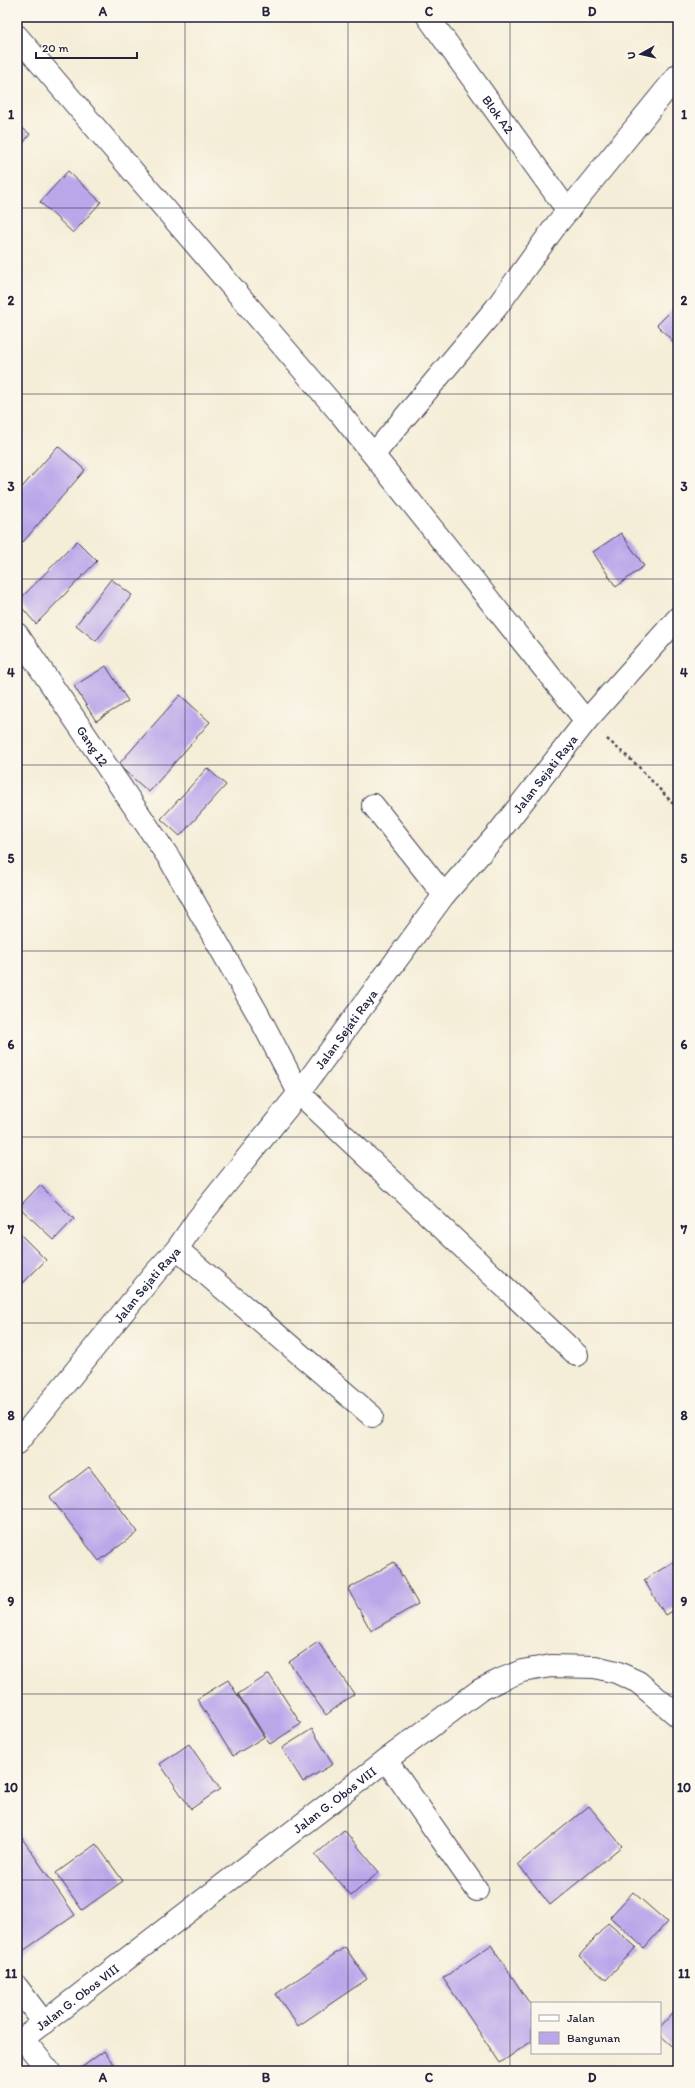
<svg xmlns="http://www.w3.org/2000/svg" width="695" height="2088" font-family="Itim,sans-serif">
	<rect width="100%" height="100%" fill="#fbf7ec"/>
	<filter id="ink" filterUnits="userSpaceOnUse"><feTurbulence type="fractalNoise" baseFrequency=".025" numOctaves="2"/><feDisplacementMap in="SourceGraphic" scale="8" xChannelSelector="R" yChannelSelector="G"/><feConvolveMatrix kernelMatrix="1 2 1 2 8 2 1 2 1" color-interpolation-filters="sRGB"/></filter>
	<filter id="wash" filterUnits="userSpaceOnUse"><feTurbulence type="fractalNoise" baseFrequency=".012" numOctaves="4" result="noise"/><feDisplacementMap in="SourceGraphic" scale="16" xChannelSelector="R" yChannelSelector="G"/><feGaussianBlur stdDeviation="0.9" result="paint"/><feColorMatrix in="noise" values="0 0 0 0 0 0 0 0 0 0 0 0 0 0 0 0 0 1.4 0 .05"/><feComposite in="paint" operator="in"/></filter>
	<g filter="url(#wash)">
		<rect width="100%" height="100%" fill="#f4edd7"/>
		<g id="blocks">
			<!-- building -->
			<path fill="#baa7ea" d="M17 124 30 134 17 152Z
				M68 171 101 202 73 233 40 202Z
				M678 304V347L657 325Z
				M58 446 85 470 23 542 17 537V493Z
				M621 533 644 566 616 587 593 552Z
				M77 541 97 561 36 624 17 602Z
				M111 579 132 595 96 641 76 625Z
				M106 666 128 701 96 721 74 686Z
				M180 695 210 722 149 792 118 765Z
				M207 768 226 785 180 836 161 819Z
				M40 1185 74 1219 54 1240 19 1207Z
				M17 1231 46 1260 23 1283 17 1277Z
				M89 1467 138 1532 99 1561 50 1497Z
				M678 1559V1607L665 1615 644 1580Z
				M394 1562 418 1604 371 1631 348 1589Z
				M318 1642 354 1694 326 1715 289 1662Z
				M269 1674 301 1724 270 1744 238 1694Z
				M228 1680 264 1737 233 1756 197 1699Z
				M312 1729 333 1764 303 1782 282 1748Z
				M189 1744 220 1789 191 1809 160 1764Z
				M589 1806 622 1846 550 1905 518 1864Z
				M344 1830 379 1872 351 1896 315 1855Z
				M17 1831 75 1915 17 1955Z
				M96 1844 123 1881 82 1910 56 1873Z
				M633 1892 667 1922 644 1948 610 1917Z
				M608 1923 636 1947 606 1980 579 1956Z
				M491 1945 532 2007V2041L500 2063 443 1978Z
				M345 1947 367 1979 298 2026 276 1994Z
				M678 2007V2051L660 2035V2027Z
				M104 2051 118 2071H77Z"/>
		</g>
	</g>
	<g filter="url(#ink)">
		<use href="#blocks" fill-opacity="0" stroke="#424052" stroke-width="1"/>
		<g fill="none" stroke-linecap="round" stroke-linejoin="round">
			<defs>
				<g id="minor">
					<path id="s1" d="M428 17 568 211"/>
					<path d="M17 36 339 412 586 721"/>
					<path d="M374 454 496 308 557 224 678 75"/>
					<path id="s2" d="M17 634 169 858 259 1016 299 1093 577 1355"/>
					<path d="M373 805 444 895"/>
					<path d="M177 1249 372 1416"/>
					<path id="s3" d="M17 1443 155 1273 177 1249 197 1220 299 1093 444 895 499 832 586 721 678 618"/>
					<path d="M386 1760 477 1890"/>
					<path d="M17 1987 44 2023"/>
					<path d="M23 2039 49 2071"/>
					<path id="s4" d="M17 2043 386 1760 480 1690 500 1680 522 1671 551 1666 595 1667 616 1672 638 1682 678 1716"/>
				</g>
			</defs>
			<!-- minor casing -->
			<use href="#minor" stroke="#424052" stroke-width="24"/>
			<!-- path -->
			<path stroke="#424052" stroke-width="2.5" stroke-dasharray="3 3" stroke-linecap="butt" d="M607 739 637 765 678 809"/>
			<!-- minor -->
			<use href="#minor" stroke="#fff" stroke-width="22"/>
		</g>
	</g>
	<!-- grid -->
	<path fill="none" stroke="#22223b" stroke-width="1" stroke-opacity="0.55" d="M185 17V2071M348 17V2071M510 17V2071M17 208H678M17 394H678M17 579H678M17 765H678M17 951H678M17 1137H678M17 1323H678M17 1509H678M17 1694H678M17 1880H678"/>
	<g text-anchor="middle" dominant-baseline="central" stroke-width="3.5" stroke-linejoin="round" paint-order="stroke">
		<!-- street labels -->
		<g font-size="13" fill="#22223b" stroke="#fbf7ec">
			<text stroke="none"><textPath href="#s1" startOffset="120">Blok A2</textPath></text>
			<text stroke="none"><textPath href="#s2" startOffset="135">Gang 12</textPath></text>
			<text stroke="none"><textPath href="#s3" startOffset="853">Jalan Sejati Raya</textPath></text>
			<text stroke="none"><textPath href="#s3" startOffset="529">Jalan Sejati Raya</textPath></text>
			<text stroke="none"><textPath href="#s3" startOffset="205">Jalan Sejati Raya</textPath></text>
			<text stroke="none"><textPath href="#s4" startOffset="400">Jalan G. Obos VIII</textPath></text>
			<text stroke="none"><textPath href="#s4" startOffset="76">Jalan G. Obos VIII</textPath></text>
		</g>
	</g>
	<!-- margin -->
	<rect width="695" height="2088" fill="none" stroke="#fbf7ec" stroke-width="44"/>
	<!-- legend -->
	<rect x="531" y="2002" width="130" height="52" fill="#fbf7ec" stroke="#a4a2a5"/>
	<rect x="539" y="2015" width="20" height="6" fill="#ffffff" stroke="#a4a2a5"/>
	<text x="567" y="2022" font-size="12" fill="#22223b">Jalan</text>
	<rect x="539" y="2032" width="20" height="12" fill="#baa7ea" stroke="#a4a2a5"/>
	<text x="567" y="2042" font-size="12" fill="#22223b">Bangunan</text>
	<!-- north arrow -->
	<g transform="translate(641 54) rotate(262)" stroke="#fbf7ec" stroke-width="3" paint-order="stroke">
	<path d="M0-3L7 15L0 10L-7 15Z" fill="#22223b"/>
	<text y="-6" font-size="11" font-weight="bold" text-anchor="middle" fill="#22223b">U</text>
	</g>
	<!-- scale -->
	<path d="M36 52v6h101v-6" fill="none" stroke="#22223b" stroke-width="2"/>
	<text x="42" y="52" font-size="12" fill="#22223b" stroke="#fbf7ec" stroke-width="3" paint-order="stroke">20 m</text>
	<rect x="22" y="22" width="651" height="2044" fill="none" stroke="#22223b" stroke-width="1.5"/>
	<g font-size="13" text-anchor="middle" font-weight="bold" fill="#22223b">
		<text x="103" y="16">A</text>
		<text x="266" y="16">B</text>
		<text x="429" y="16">C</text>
		<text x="592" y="16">D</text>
		<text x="11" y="119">1</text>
		<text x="684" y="119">1</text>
		<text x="11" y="305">2</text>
		<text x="684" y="305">2</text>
		<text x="11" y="491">3</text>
		<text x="684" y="491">3</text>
		<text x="11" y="677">4</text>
		<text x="684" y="677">4</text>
		<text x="11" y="863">5</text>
		<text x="684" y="863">5</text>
		<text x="11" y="1049">6</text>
		<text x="684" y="1049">6</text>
		<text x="11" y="1234">7</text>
		<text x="684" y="1234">7</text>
		<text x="11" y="1420">8</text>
		<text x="684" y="1420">8</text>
		<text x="11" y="1606">9</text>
		<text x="684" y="1606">9</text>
		<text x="11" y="1792">10</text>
		<text x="684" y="1792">10</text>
		<text x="11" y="1978">11</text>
		<text x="684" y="1978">11</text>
		<text x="103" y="2082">A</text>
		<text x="266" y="2082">B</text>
		<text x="429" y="2082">C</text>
		<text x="592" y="2082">D</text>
	</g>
</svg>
